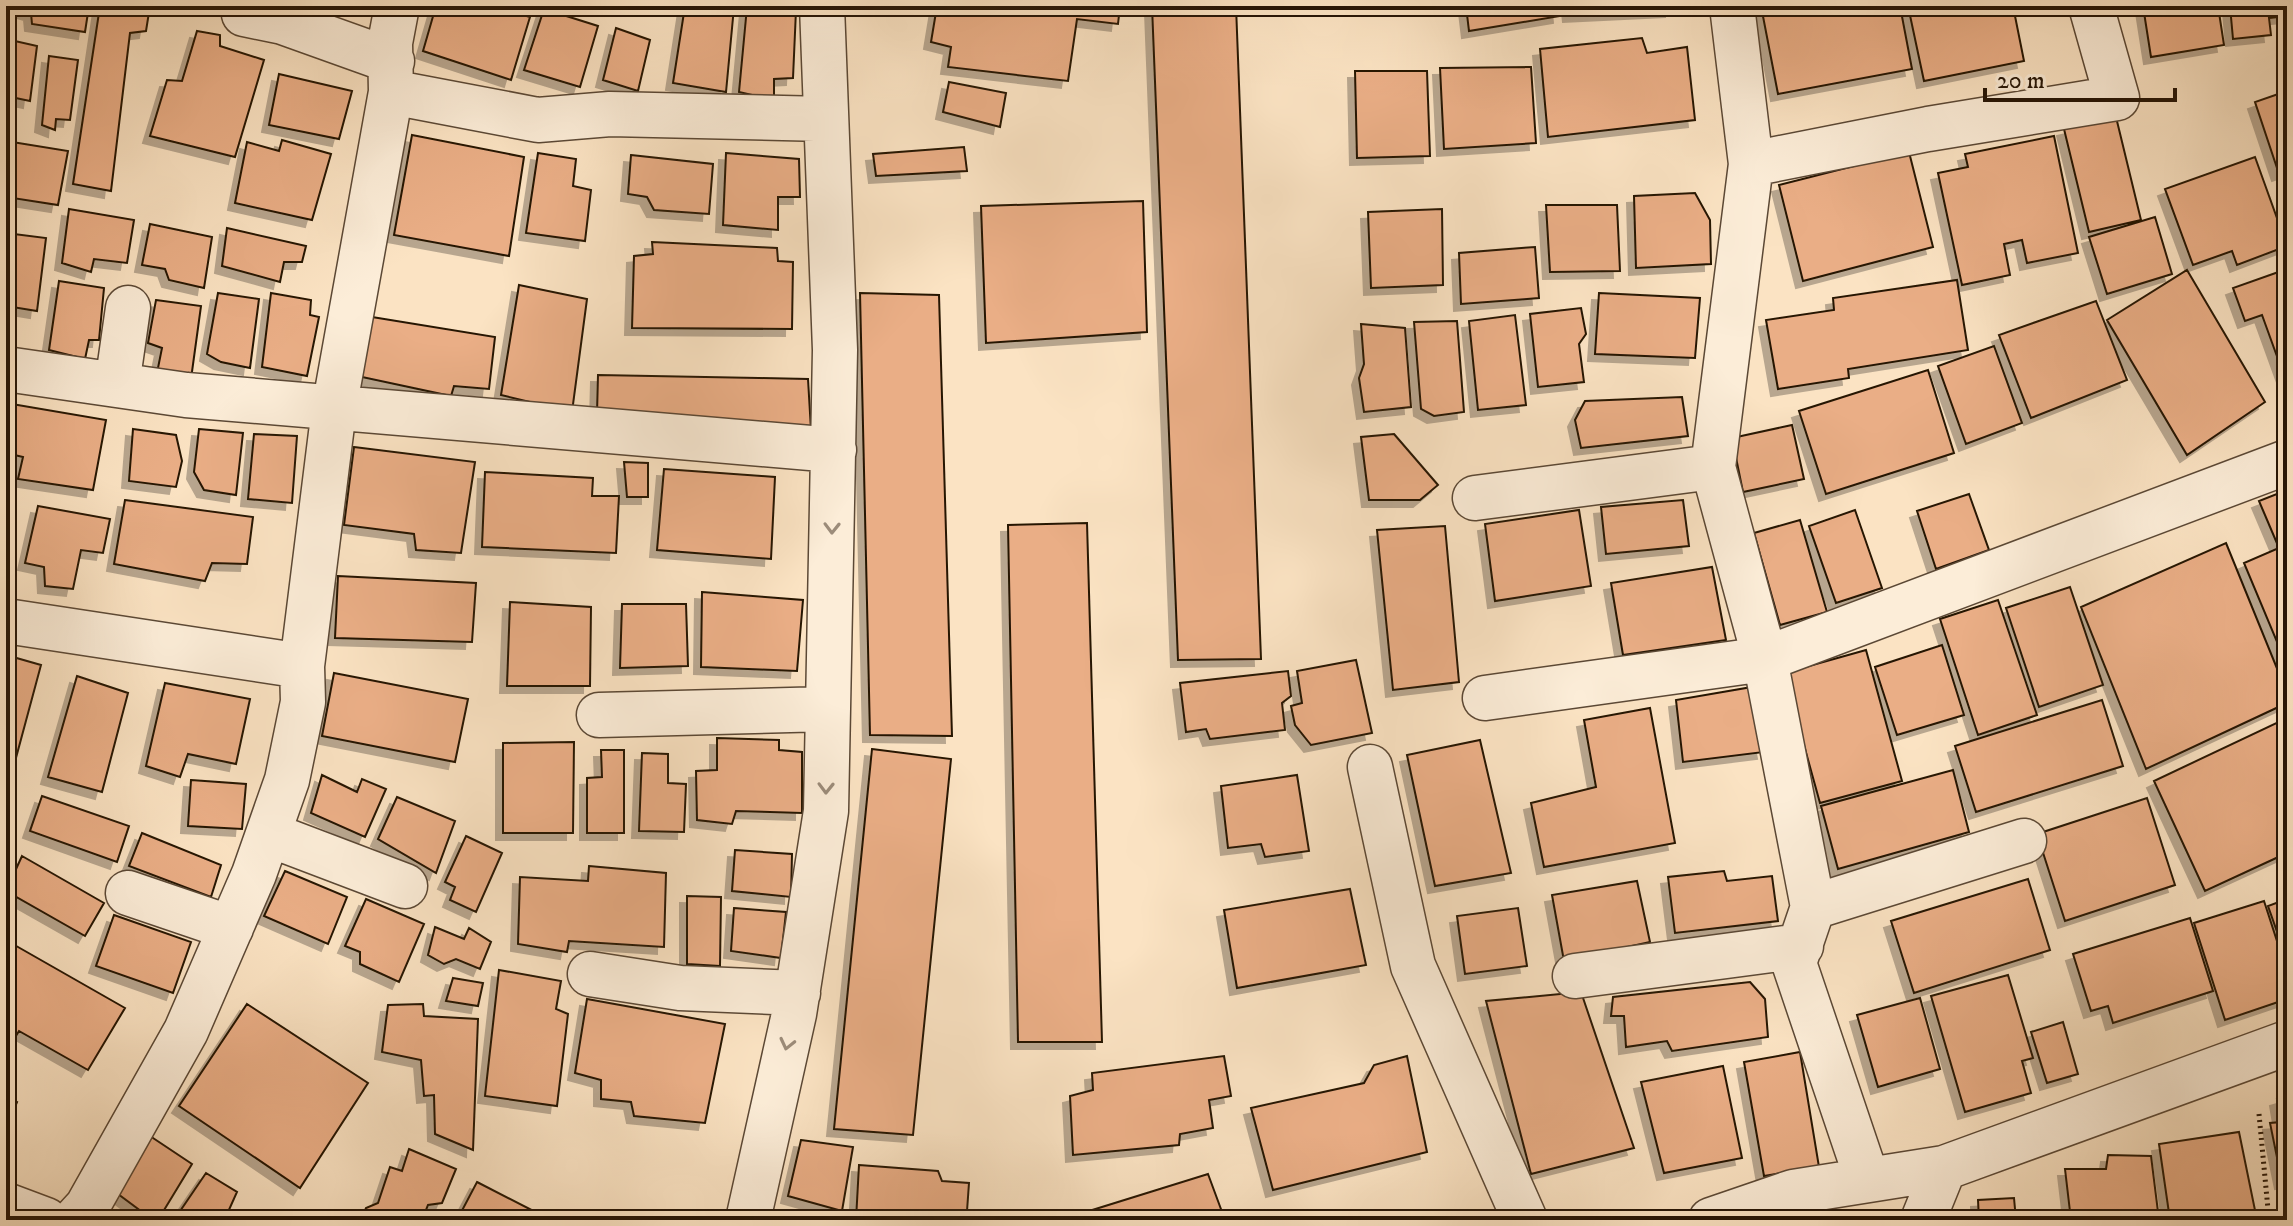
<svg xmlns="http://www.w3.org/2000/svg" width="2293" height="1226" font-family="'IM FELL DW Pica',serif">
	<defs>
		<filter id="shadow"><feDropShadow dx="-7" dy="7" stdDeviation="0" flood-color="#0004"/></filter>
	</defs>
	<rect width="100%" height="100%" fill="#fbe3c3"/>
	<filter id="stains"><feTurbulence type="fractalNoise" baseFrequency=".0025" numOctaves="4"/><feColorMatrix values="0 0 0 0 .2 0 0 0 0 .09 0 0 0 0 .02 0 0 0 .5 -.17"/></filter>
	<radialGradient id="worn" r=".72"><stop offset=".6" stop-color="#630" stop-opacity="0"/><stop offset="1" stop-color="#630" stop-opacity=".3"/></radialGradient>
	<!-- building -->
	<path fill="#eaae86" stroke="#261506" stroke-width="2" filter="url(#shadow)" d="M6 6H89L85 32 32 24 31 13Z
		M100 6H150L146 31 130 33 111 191 73 184Z
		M436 6H493L530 17 511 80 423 51Z
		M685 6 734 7 726 92 673 83Z
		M937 6H1120L1118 24 1077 19 1068 81 948 67 951 47 931 42Z
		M1152 6H1236L1261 659 1178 660Z
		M1466 6H1559L1560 16 1469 31Z
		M1569 6H1672V10L1570 15Z
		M1761 6H1900L1912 69 1778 94Z
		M1908 6H2013L2024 61 1924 81Z
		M2143 6H2218L2224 45 2151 57Z
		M2230 6H2287V16L2269 18 2271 35 2233 39Z
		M747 7 796 10 793 78 774 79V100L739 92Z
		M544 9 598 26 580 87 524 70Z
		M616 28 650 40 638 91 603 80Z
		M197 31 220 35V46L264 60 235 157 150 136 167 80 182 81Z
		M1642 38 1647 53 1687 47 1695 120 1548 137 1540 49Z
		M6 39 37 46 30 101 6 96Z
		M49 56 78 60 70 120 56 119 55 130 42 125Z
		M1531 67 1536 143 1444 149 1440 68Z
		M1355 71H1427L1430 156 1357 158Z
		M279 74 352 91 339 139 269 125Z
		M949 82 1006 93 1000 127 943 112Z
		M2287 91V171L2279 174 2255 102Z
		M2116 117 2141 220 2089 232 2064 129Z
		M412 135 524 157 509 256 394 235Z
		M2054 136 2078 253 2027 263 2022 240 2004 244 2010 275 1962 285 1938 173 1968 167 1965 154Z
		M282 140 331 154 312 220 235 203 247 142 279 151Z
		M6 141 68 151 58 205 6 197Z
		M964 147 967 171 876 176 873 154Z
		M1909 152 1933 247 1803 281 1779 185Z
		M538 153 576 159 573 186 591 190 585 241 526 233Z
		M726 153 799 159 800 197H778V230L723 225Z
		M631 155 713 164 709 214 654 210 647 197 628 194Z
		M2255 157 2287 246 2237 265 2232 251 2193 265 2165 189Z
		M1695 193 1710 220 1711 264 1636 268 1634 196Z
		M1143 201 1147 332 986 343 981 206Z
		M1546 205H1617L1620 271 1550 272Z
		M69 209 134 220 127 263 94 259 91 272 62 263Z
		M1442 209 1443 285 1371 288 1368 212Z
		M2155 217 2172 274 2107 294 2089 237Z
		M150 224 212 237 204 288 169 280 165 269 142 265Z
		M227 228 306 246 302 262H284L280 282 222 266Z
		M6 233 46 238 37 311 6 306Z
		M652 242 777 248 778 261 793 262 792 329 632 328 634 256 653 254Z
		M1535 247 1539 298 1461 304 1459 253Z
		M2287 269V384L2262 315 2245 321 2233 288Z
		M2187 270 2265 402 2187 455 2107 320Z
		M1957 280 1968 350 1848 369 1849 378 1778 389 1766 320 1834 310 1833 298Z
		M59 281 104 288 99 340H89L85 359 49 350Z
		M519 285 587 299 572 412 501 395Z
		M218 293 259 299 250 368 221 362 207 354Z
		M271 293 311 300 310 315 319 317 307 376 262 367Z
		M860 293 939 295 952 736 870 735Z
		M1599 293 1700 298 1695 358 1595 354Z
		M156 300 201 306 191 379 157 373 162 348 148 343Z
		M2096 301 2127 380 2031 418 1999 335Z
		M1581 308 1586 334 1579 344 1584 382 1538 387 1530 314Z
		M1515 315 1526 405 1478 410 1469 321Z
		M372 317 495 337 489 389 454 386 451 396 362 377Z
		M1457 321 1464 412 1434 416 1421 409 1414 322Z
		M1361 324 1405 328 1411 407 1364 412 1359 378 1364 364Z
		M1994 346 2022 423 1966 444 1938 366Z
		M1928 370 1954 453 1826 494 1799 411Z
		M598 375 808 379 811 430 597 414Z
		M1682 397 1688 436 1581 448 1575 420 1585 401Z
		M6 403 106 420 93 490 18 479 23 457 6 453Z
		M1792 425 1804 479 1743 492 1732 438Z
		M133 429 176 435 182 461 176 487 129 481Z
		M199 429 243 433 236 495 204 490 194 472Z
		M254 434 297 436 292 503 248 499Z
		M1394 434 1438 485 1420 500H1369L1361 437Z
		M354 447 475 462 461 553 416 550 414 534 344 525Z
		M624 462 648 463V497H627Z
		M664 469 775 477 771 559 657 550Z
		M485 472 593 478 592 496H619L616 553 482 547Z
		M2287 490V660L2285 661 2244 563 2279 548 2259 501Z
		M1969 494 1989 550 1936 569 1917 511Z
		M125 500 253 517 247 564 212 563 205 581 114 564Z
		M1683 500 1689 546 1606 554 1601 507Z
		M38 506 110 519 103 553 81 550 73 589 45 586 44 567 25 563Z
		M1579 510 1591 586 1495 601 1485 524Z
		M1855 510 1882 588 1836 603 1809 526Z
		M1800 520 1827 612 1780 625 1754 533Z
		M1087 523 1102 1042H1018L1008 525Z
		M1445 526 1459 682 1393 690 1377 530Z
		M2226 543 2287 693V703L2146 769 2081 607Z
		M1712 567 1726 640 1623 655 1611 583Z
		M338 576 476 583 472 642 335 638Z
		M2070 587 2103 685 2039 707 2006 608Z
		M702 592 803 600 797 671 701 667Z
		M1998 600 2037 715 1978 735 1940 619Z
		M510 602 591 607 590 686H507Z
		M622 604H686L688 666 620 668Z
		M1942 645 1964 715 1897 735 1875 667Z
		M1866 650 1902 781 1820 803 1784 673Z
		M6 655 41 665 6 795Z
		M1356 660 1372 733 1311 745 1295 725 1291 706 1302 703 1297 671Z
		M1288 671 1291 696 1282 703 1285 730 1210 739 1206 729 1186 732 1180 683Z
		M334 673 468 699 455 762 322 736Z
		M77 676 128 693 102 792 48 777Z
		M165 683 250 699 236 764 188 754 180 777 146 766Z
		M1752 687 1764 752 1683 762 1676 700Z
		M2102 700 2123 766 1976 812 1955 746Z
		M1650 708 1675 843 1544 867 1531 803 1596 787 1584 720Z
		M2287 718V853L2205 891 2154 781Z
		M717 738 779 740V750L802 752V813L736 811 732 824 697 820 696 771 717 770Z
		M1480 740 1511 873 1435 886 1407 755Z
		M574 742 573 833H503V743Z
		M872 749 951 759 913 1135 834 1129Z
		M601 750H624V833H587V778L602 777Z
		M642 753 668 754V783L686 784 684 832 639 831Z
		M1953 770 1969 832 1838 869 1821 806Z
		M322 775 357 792 362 779 386 789 365 837 311 813Z
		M1297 775 1309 851 1265 857 1261 844 1228 848 1221 786Z
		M191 780 246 784 242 829 188 826Z
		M42 796 129 826 117 862 30 831Z
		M397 797 455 821 436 873 378 839Z
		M2147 798 2175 885 2065 921 2037 834Z
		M142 833 221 865 211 897 129 866Z
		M466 836 502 853 476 912 450 900 455 887 445 882Z
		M735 850 792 854 791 897 732 891Z
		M22 856 104 903 85 936 6 891Z
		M589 866 666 873 664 947 569 941 567 952 518 944 520 877 588 881Z
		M285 871 347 897 328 944 264 916Z
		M1724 871 1727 881 1772 876 1778 921 1675 933 1668 877Z
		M2028 879 2050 950 1914 993 1891 921Z
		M1637 881 1650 942 1564 961 1552 895Z
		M1350 889 1366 965 1237 988 1224 910Z
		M687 896 721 897 720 966 687 964Z
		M366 899 424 924 399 982 360 964V952L345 946Z
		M2287 899V960L2268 906Z
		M2264 901 2287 972V999L2225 1020 2194 923Z
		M734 908 786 912 781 958 731 951Z
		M1518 908 1527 966 1465 974 1457 916Z
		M114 915 191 942 173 993 96 966Z
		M2190 918 2213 991 2113 1023 2108 1006 2091 1011 2073 954Z
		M435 927 464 939 469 928 491 942 480 969 456 959 444 964 428 955Z
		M11 943 125 1008 88 1070 19 1031 11 1044 6 1041V952Z
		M499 970 561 981 556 1009 568 1014 557 1106 485 1096Z
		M2008 975 2033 1058 2022 1061 2031 1093 1965 1112 1931 996Z
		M453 978 483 983 478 1006 446 1001Z
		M1750 982 1765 999 1768 1037 1672 1051 1667 1041 1626 1047 1624 1016H1611L1613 997Z
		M1581 992 1634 1148 1531 1174 1486 1001Z
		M1920 998 1940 1069 1878 1087 1857 1015Z
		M587 999 725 1024 705 1123 634 1116 631 1102 601 1099V1080L575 1073Z
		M247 1004 368 1083 300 1188 179 1106Z
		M423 1004 424 1016 478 1019 473 1150 435 1134 434 1095 424 1096 421 1060 382 1052 388 1005Z
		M2063 1022 2078 1074 2047 1083 2031 1032Z
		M1800 1052 1819 1167 1764 1176 1744 1062Z
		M1224 1056 1231 1096 1209 1100 1213 1128 1180 1134 1179 1145 1073 1155 1070 1096 1093 1090 1092 1073Z
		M1407 1056 1427 1152 1273 1190 1251 1108 1364 1083 1374 1065Z
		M1723 1066 1742 1158 1664 1173 1641 1082Z
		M2287 1096V1181L2282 1182 2270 1123 2281 1122 2277 1099Z
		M6 1098 17 1102 6 1129Z
		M2239 1132 2257 1220H2170L2159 1144Z
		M150 1136 192 1164 158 1220H153L114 1191Z
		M801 1140 853 1147 842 1211 788 1196Z
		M409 1149 456 1169 442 1203 428 1205 422 1220H361L366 1208 378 1203 390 1167 402 1171Z
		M2108 1155 2151 1156 2159 1220H2071L2065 1169H2106Z
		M859 1165 938 1171 942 1181 969 1183 967 1211H955L954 1220H856Z
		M206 1173 237 1192 228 1212 238 1220H174Z
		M1208 1174 1225 1220H1074L1073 1216Z
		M477 1182 551 1220H457Z
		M2014 1198 2016 1220H1979L1978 1200Z"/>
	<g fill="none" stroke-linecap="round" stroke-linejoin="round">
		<defs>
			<path id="minor" d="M1732 6 1751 164 1713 467 1765 659 1813 907 1794 963 1867 1179
				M244 14 283 22 392 61
				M391 92 538 120 610 114 825 119
				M1751 164 1928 129 2117 98 2091 6
				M6 369 186 395 834 450
				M117 385 128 308
				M1475 498 1713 467
				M6 621 302 666
				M1485 698 1765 659 2287 462
				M599 715 828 709
				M1370 767 1413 966 1525 1220
				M268 834 405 886
				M128 893 231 928
				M1813 907 2024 841
				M590 974 680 988 798 993
				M1575 976 1801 946
				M6 1205 46 1220
				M75 1220 87 1207 186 1031 254 874 287 780 303 702 302 666 334 409 391 92 390 43 397 6
				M748 1220 794 1014 826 811 835 350 822 6
				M1711 1220 1793 1192 1944 1168 2287 1043
				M1923 1220 1944 1168"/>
		</defs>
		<!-- minor casing -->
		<use href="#minor" stroke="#5b4835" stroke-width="47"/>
		<!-- path -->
		<path stroke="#261506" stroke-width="5" stroke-dasharray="2 4" stroke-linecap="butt" d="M2259 1114 2269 1220"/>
		<!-- minor -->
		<use href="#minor" stroke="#fcedd8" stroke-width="44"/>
	</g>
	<!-- one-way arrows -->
	<defs><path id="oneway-chevron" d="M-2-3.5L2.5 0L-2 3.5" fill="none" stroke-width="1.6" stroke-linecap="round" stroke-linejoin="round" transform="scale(2)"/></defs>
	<g stroke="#9c8c7a">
		<use href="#oneway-chevron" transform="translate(832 528) rotate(91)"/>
		<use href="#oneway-chevron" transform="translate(826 788) rotate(91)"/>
		<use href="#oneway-chevron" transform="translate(787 1044) rotate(103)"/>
	</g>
	<!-- margin -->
	<rect width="2293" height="1226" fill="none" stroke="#fbe3c3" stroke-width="32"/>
	<rect x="8" y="8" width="2277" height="1210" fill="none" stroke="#261506" stroke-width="4"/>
	<rect x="16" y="16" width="2261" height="1194" fill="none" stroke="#261506" stroke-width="2"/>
	<!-- scale -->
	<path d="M1985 88v12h190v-12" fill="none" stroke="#261506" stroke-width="4"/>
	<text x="1997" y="88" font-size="24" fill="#261506" stroke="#fcedd8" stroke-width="6" paint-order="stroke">20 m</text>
	<rect width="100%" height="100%" filter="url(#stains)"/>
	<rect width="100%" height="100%" fill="url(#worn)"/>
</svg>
